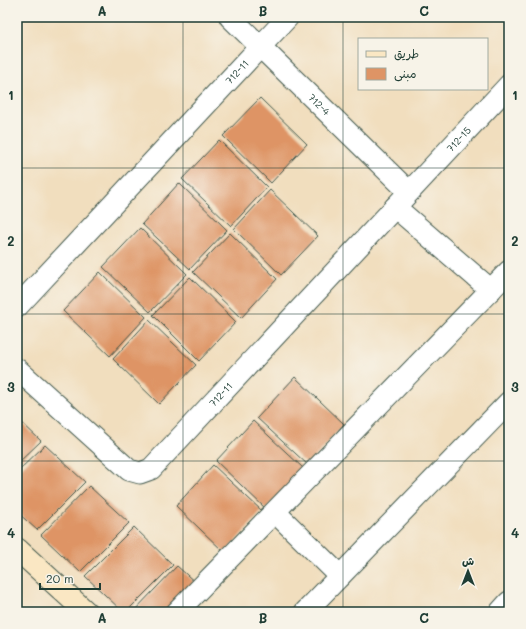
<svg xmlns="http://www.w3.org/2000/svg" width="526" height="629" font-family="Mali,'Playpen Sans Arabic',sans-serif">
	<rect width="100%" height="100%" fill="#f7f3e8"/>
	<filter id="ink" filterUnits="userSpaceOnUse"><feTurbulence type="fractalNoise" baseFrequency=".025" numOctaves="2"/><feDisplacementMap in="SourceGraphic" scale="8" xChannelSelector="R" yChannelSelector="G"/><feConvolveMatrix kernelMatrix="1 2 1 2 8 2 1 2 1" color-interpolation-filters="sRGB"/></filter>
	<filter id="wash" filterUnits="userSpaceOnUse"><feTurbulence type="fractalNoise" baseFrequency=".012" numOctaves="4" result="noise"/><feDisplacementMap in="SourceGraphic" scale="16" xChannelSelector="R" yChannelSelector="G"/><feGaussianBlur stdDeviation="0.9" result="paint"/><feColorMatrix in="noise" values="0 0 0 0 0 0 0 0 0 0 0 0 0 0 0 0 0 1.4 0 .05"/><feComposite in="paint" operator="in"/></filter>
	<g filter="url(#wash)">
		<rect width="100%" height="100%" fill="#f1debe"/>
		<g id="blocks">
			<!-- building -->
			<path fill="#de9465" d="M260 98 307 144 271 183 223 136Z
				M219 140 267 187 231 226 182 179Z
				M179 183 227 230 190 269 142 224Z
				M270 190 318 236 281 275 234 229Z
				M140 228 187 274 150 312 103 267Z
				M230 233 277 279 241 318 193 272Z
				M100 272 146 317 110 356 63 311Z
				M190 277 236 322 199 361 153 315Z
				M149 320 196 365 159 404 113 359Z
				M295 377 344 424 308 465 257 418Z
				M17 418 41 441 17 464Z
				M253 421 303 468 266 509 216 461Z
				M45 445 85 482 37 530 17 512V472Z
				M213 465 262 511 225 553 176 506Z
				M89 486 129 523 80 572 41 535Z
				M134 527 173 565 126 612H123L85 576Z
				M177 566 197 584 171 612H133Z"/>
		</g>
	</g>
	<g filter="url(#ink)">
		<use href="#blocks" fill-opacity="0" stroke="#3e5549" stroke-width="1"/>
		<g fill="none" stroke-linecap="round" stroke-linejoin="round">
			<defs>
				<g id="minor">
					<path id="s1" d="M230 17 409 192"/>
					<path d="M395 207 491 290"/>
					<path id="s2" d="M17 307 288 17"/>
					<path id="s3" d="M17 369 129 470 140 473 151 469 509 85"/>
					<path d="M275 512 340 576"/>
					<path d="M177 612 509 271"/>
					<path d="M305 612 509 402"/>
					<path d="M500 612 509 602"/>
				</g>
				<path id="secondary" d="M17 549 86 612"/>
			</defs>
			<!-- minor casing -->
			<use href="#minor" stroke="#3e5549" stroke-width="23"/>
			<!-- secondary casing -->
			<use href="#secondary" stroke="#3e5549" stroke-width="24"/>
			<!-- minor -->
			<use href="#minor" stroke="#fff" stroke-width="21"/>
			<!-- secondary -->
			<use href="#secondary" stroke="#fae7c3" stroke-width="22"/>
		</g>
	</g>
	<!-- grid -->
	<path fill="none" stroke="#1f3d34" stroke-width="1" stroke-opacity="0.55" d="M183 17V612M343 17V612M17 168H509M17 314H509M17 461H509"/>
	<g text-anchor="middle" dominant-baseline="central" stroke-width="3.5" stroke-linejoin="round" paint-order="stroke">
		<!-- street labels -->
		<g font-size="10" fill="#1f3d34" stroke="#f7f3e8">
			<text stroke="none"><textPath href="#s2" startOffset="322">712-11</textPath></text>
			<text stroke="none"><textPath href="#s1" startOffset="125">712-4</textPath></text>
			<text stroke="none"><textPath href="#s3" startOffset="625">712-15</textPath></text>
			<text stroke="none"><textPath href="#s3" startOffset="276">712-11</textPath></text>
		</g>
	</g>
	<!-- margin -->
	<rect width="526" height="629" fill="none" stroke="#f7f3e8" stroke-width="44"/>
	<!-- legend -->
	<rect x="358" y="38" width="130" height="52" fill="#f7f3e8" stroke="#a1aaa0"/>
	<rect x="366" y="51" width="20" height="6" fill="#fae7c3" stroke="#a1aaa0"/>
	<text x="394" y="58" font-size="12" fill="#1f3d34">طريق</text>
	<rect x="366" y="68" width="20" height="12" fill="#de9465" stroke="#a1aaa0"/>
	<text x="394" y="78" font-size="12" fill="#1f3d34">مبنى</text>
	<!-- north arrow -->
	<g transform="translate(468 571)" stroke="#f7f3e8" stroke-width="3" paint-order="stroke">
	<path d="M0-3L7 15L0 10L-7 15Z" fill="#1f3d34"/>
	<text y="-6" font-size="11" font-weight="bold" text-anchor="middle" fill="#1f3d34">ش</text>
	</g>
	<!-- scale -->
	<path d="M40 583v6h60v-6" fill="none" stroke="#1f3d34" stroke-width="2"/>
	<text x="46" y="583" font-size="12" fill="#1f3d34" stroke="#f7f3e8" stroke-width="3" paint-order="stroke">20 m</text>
	<rect x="22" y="22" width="482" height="585" fill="none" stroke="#1f3d34" stroke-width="1.5"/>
	<g font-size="13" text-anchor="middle" font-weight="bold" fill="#1f3d34">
		<text x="102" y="16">A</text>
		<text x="263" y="16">B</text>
		<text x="424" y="16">C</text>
		<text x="11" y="100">1</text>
		<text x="515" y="100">1</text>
		<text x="11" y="246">2</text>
		<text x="515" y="246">2</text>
		<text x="11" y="392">3</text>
		<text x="515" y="392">3</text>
		<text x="11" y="538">4</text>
		<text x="515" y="538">4</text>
		<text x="102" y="623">A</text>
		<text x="263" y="623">B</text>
		<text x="424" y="623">C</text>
	</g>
</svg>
